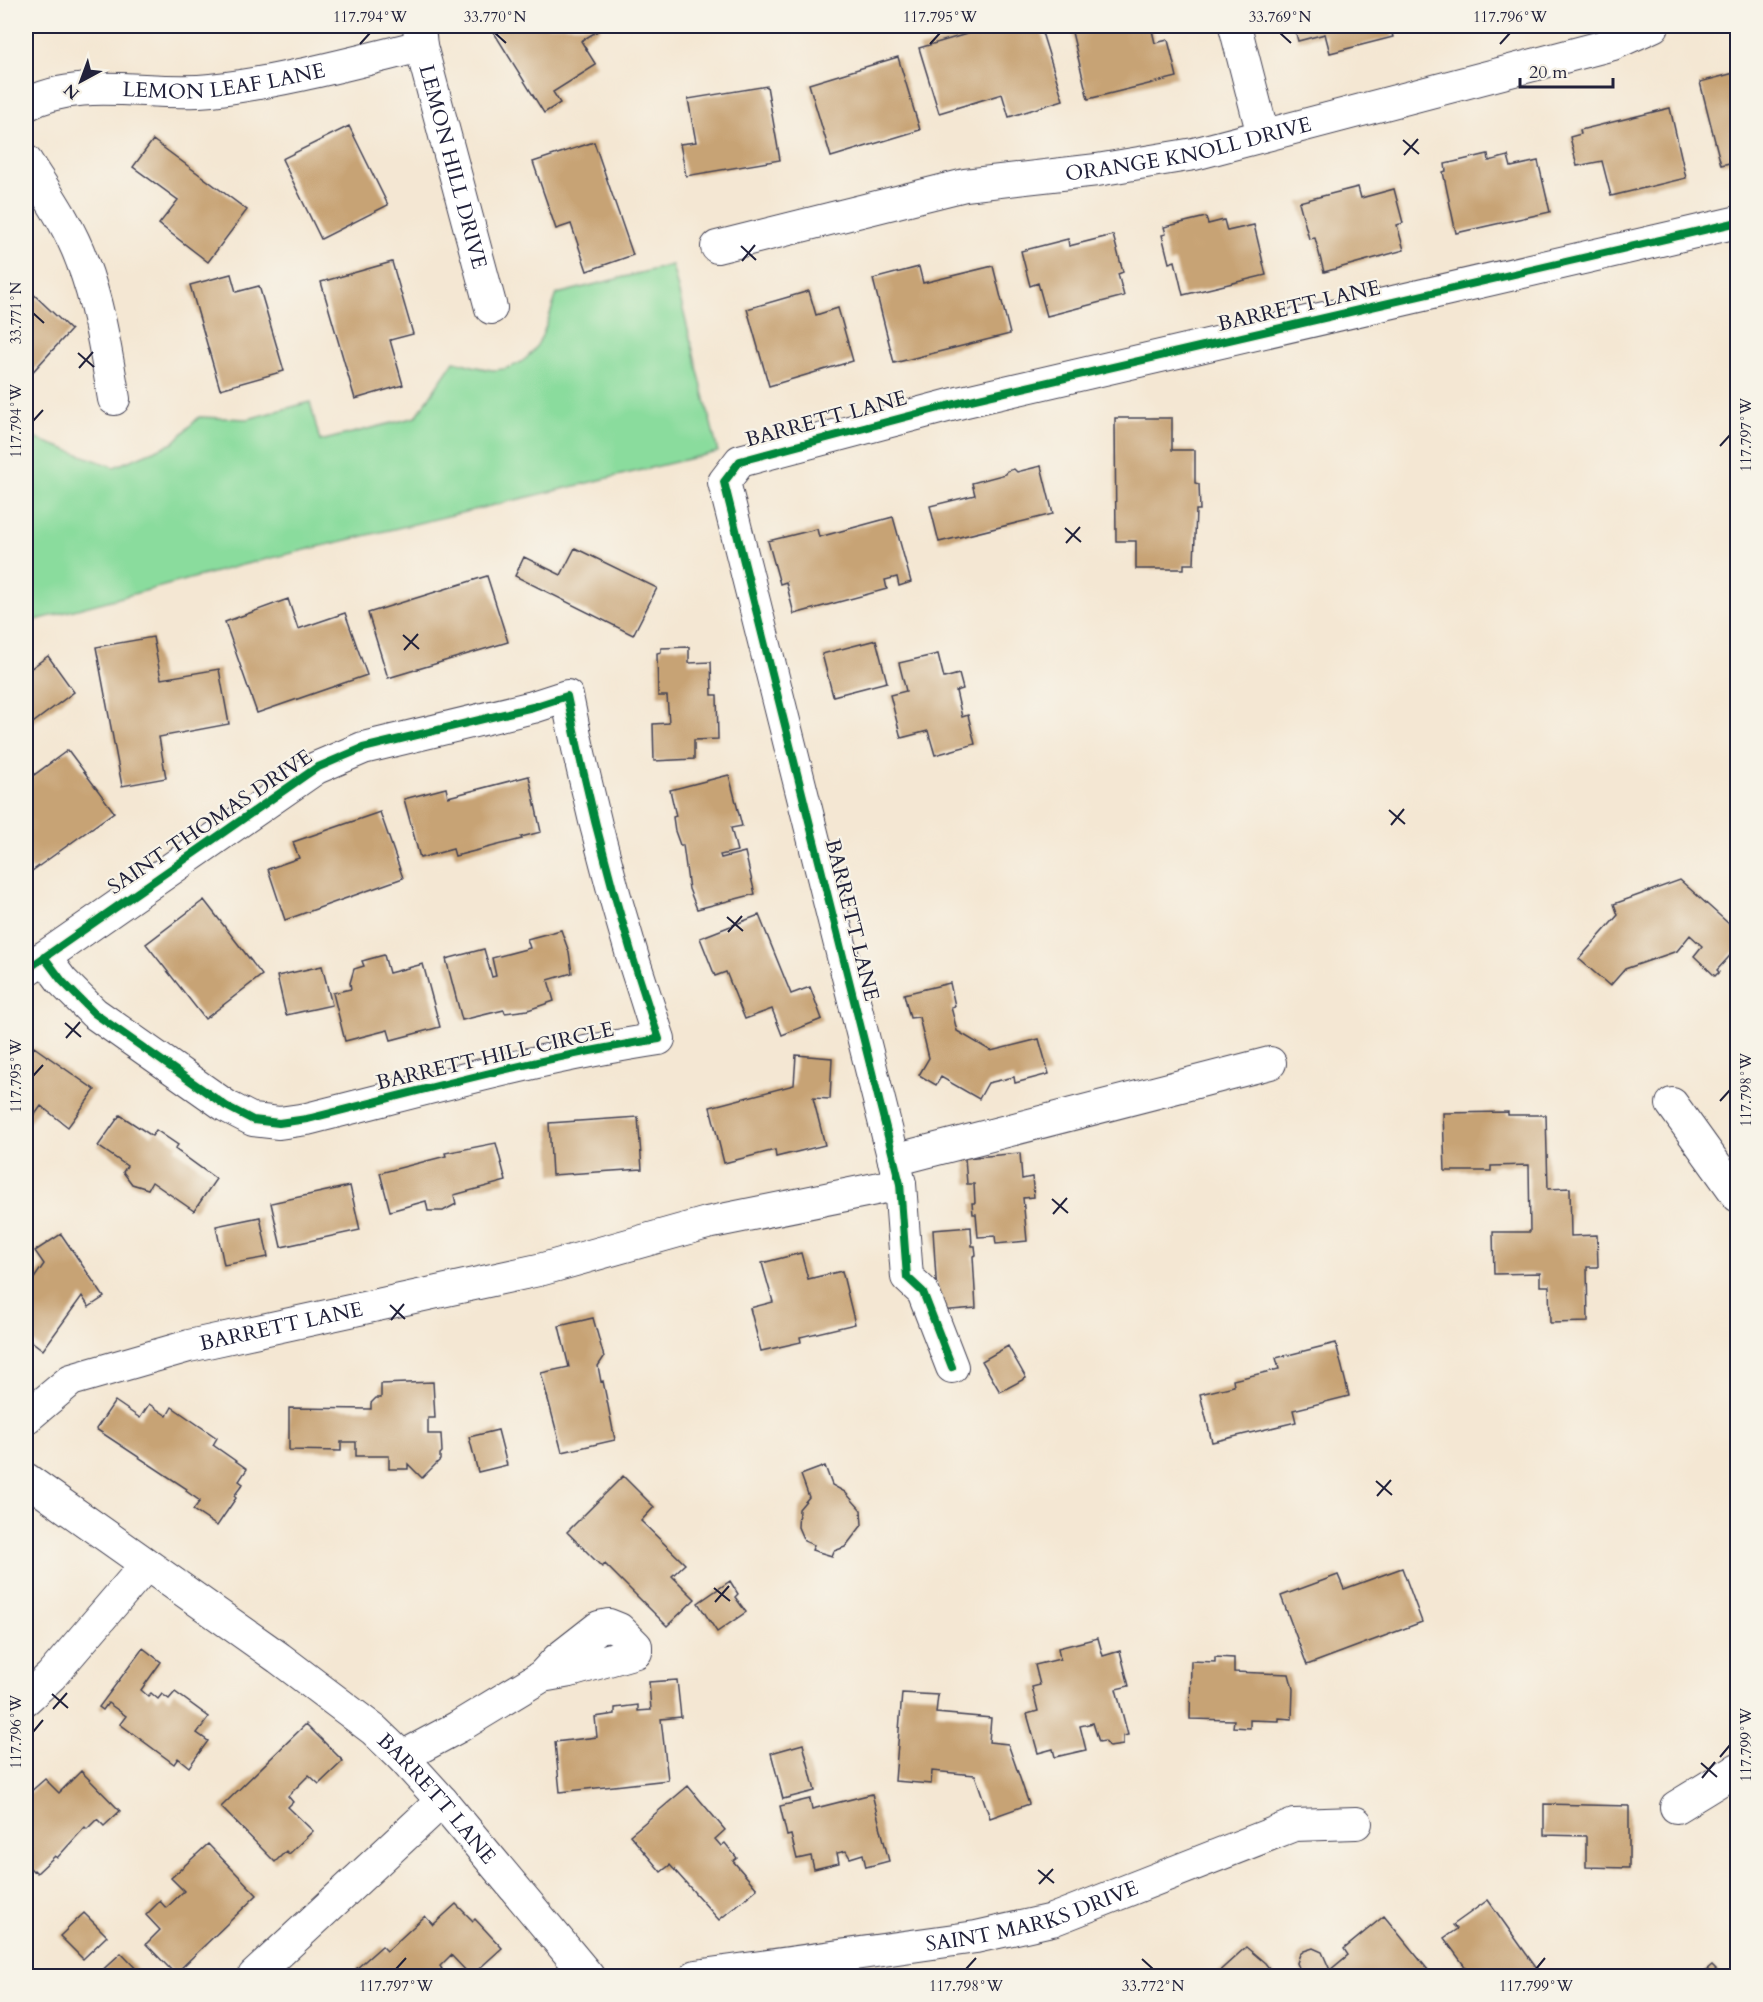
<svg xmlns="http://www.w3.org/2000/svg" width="1763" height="2002" font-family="Cardo,serif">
	<rect width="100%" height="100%" fill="#f7f3e8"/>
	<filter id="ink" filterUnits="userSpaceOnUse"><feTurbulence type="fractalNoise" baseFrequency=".0167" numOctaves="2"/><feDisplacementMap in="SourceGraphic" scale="12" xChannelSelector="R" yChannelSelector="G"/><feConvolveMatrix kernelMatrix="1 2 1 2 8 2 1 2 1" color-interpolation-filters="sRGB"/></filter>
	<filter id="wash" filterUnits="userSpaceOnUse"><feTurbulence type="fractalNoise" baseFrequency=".008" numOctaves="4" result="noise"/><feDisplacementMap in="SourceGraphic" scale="24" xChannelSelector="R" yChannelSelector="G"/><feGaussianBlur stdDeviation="1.35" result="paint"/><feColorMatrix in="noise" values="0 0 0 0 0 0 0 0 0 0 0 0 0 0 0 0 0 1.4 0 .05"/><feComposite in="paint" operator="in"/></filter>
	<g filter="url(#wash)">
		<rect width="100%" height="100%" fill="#f4e7d3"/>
		<!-- green -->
		<path fill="#8adc9d" stroke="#567f6c" stroke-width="1.5" d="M672 265 718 452 242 565 29 622 26 619V435L114 467 173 443 199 417 248 419 310 402 320 441 416 417 454 361C467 364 484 370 496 370 540 366 544 328 557 294Z"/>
		<g id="blocks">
			<!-- building -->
			<path fill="#c7a375" d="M501 26H599L601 29 581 41 596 65 553 92 560 103 544 113 493 31Z
				M994 26H1040L1063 100 1009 117 1002 94 939 113 919 48Z
				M1074 26H1151L1155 43 1168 40 1177 77 1088 99 1071 28Z
				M1294 26H1390L1393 37 1330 53 1325 34 1298 41Z
				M898 57 920 130 831 157 809 84Z
				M1738 72V161L1721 165 1700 82Z
				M767 86 780 160 686 176 680 144 696 142 688 99Z
				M1670 108 1686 178 1611 196 1602 161 1577 166 1570 137 1581 134 1580 130Z
				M349 126 388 205 321 239 282 159Z
				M153 140 247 210 208 262 159 224 178 200 133 167Z
				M594 142 633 255 587 271 571 224 556 229 533 162Z
				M1488 154 1489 161 1508 156 1511 167 1538 161 1550 212 1456 233 1443 172 1446 171 1445 164Z
				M1358 187 1361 198 1394 189 1403 223 1397 225 1404 250 1324 272 1315 238 1309 239 1299 202Z
				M1206 217 1208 224 1224 220 1227 231 1254 225 1266 275 1183 295 1175 261 1169 263 1162 235 1166 234 1164 227Z
				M1113 235 1123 272 1118 274 1124 296 1047 316 1038 283 1030 286 1021 251 1068 239 1069 246Z
				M392 262 413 334 390 340 403 385 355 399 321 282Z
				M993 266 1010 334 894 363 873 279 919 267 923 283Z
				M231 274 236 292 259 286 284 371 220 389 190 285Z
				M26 287 71 330 26 379Z
				M809 291 816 315 838 308 853 361 769 386 747 309Z
				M1115 418H1172V450H1195V483L1199 484 1200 510H1196L1194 564H1184V569H1136V541H1116Z
				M1041 466 1053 514 939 542 930 506 975 495 972 483 1006 474 1007 471 1014 469 1017 472Z
				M893 517 911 582 899 586 897 577 885 580 887 589 794 614 786 582 780 584 768 541 817 529 819 537Z
				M575 548 657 588 633 635 515 576 524 557 561 575Z
				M487 576 508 642 388 678 368 613Z
				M288 599 298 629 345 613 367 675 257 713 225 622Z
				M153 637 161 679 219 669 229 724 159 737 166 778 122 786 96 647Z
				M876 640 887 682 833 696 822 654Z
				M689 647V663L711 662 712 695H717L718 739 694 740V759L654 761 653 724 669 723 667 696H658L657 653 661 652V648Z
				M938 654 944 678 959 674 963 689 956 691 962 717 968 715 975 744 935 755 928 731 901 738 890 695 906 691 899 663Z
				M48 656 74 692 26 728V672Z
				M68 750 114 812 32 871 26 861V781Z
				M729 775 742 826 731 828 737 851 720 855 721 858 745 852 755 894 697 909 689 889 683 845H680L675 831 673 817 676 816 670 790Z
				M529 776 541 832 521 837 522 839 455 856 453 849 420 858 404 799 446 788 448 797Z
				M380 812 403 878 285 920 268 869 299 858 293 842Z
				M1680 880 1738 932V947L1717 970 1719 972 1715 976 1694 956 1702 946 1690 935 1677 951 1625 969 1610 986 1579 959 1618 915 1614 904Z
				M204 900 262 975 205 1019 146 944Z
				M759 915 791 994 810 987 822 1019 782 1035 772 1009 745 1019 726 972 715 976 700 938Z
				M561 930 569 952 572 973 548 980 554 1001 528 1010 505 1013 504 1010 462 1020 446 959 484 949 492 977 496 976 492 958 530 948 527 939Z
				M384 955 389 973 423 964 440 1027 391 1040 388 1030 345 1041 333 993 351 989 350 983 354 969 364 966 362 961Z
				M322 966 332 1005 286 1015 277 976Z
				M950 983 955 1006 951 1007 957 1031 991 1051 1039 1039 1049 1074 1015 1083 1014 1077 988 1083 979 1099 941 1077 936 1085 919 1075 929 1058 919 1017 910 1018 904 994Z
				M34 1047 95 1090 68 1127 41 1106 26 1127V1059Z
				M796 1055 832 1058 830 1099 813 1098 825 1145 776 1157 775 1150 724 1163 710 1107 794 1085Z
				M1508 1112V1115H1546L1548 1189 1570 1188 1571 1236 1597 1235 1598 1267H1587L1588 1322 1550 1323 1549 1286H1540V1273L1494 1274 1493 1232H1530L1529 1165 1491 1166V1171H1445L1443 1113Z
				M120 1115 152 1136 156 1130 178 1145 175 1149 216 1179 194 1211 152 1182 148 1189 132 1184 123 1172 127 1166 98 1146Z
				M638 1117 642 1169 552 1175 549 1123Z
				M496 1143 506 1181 454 1195 456 1204 443 1211H428L426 1201 390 1211 380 1173 446 1156 445 1153Z
				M1020 1153 1022 1179 1032 1177 1034 1197 1023 1198 1027 1241 996 1244 995 1236 978 1237 976 1214H973L972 1203H975L974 1184H967L965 1158Z
				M350 1186 360 1230 281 1247 271 1203Z
				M260 1217 268 1257 224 1265 216 1226Z
				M971 1227 972 1246H975L976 1255 973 1256 976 1308 938 1311 933 1230Z
				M61 1234 104 1297 89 1307 82 1296 43 1350 26 1337V1286L28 1287 44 1264 35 1251Z
				M801 1253 808 1279 842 1271 855 1324 800 1337 801 1342 761 1351 750 1308 773 1302 762 1263Z
				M593 1318 604 1357 598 1366 601 1382 603 1381 615 1440 562 1452 541 1373 569 1367 559 1326Z
				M1336 1343 1349 1396 1293 1410 1296 1422 1212 1442 1200 1394 1234 1386 1233 1380 1279 1369 1276 1358Z
				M1008 1346 1026 1378 1000 1392 982 1361Z
				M433 1382 435 1418H428V1434H441L442 1452 440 1454V1460L422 1478 408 1464V1469H389V1456H356V1442H341V1451L289 1450V1408L371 1409V1403L376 1398H381V1384Z
				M115 1401 140 1418 149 1404 167 1416 172 1407 217 1438 213 1445 247 1469 239 1481 243 1484 234 1496 236 1498 217 1526 193 1510 200 1501 186 1491 187 1489 96 1429Z
				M498 1430 507 1465 478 1472 469 1437Z
				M825 1466 832 1485 845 1492 861 1510 862 1525 845 1547 834 1551 832 1556 812 1550 814 1545 804 1541 798 1527 799 1509 809 1497 801 1475Z
				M623 1476 654 1507 641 1521 685 1564 672 1576 695 1599 667 1626 605 1564 602 1567 567 1532Z
				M1402 1568 1422 1622 1307 1665 1281 1596 1338 1575 1344 1589Z
				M730 1581 738 1594 735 1597 746 1612 717 1632 698 1603Z
				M1098 1638 1103 1656 1120 1651 1129 1686 1116 1689 1128 1735 1123 1736V1745L1109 1747 1105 1741 1099 1742 1093 1723 1080 1726 1086 1750 1055 1757 1053 1749 1038 1753 1027 1714 1038 1711 1032 1687 1040 1685 1035 1665 1060 1659 1058 1648Z
				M143 1648 161 1662 141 1690 148 1696 151 1693 158 1699 162 1694 169 1699 175 1692 209 1717 197 1733 208 1741 189 1767 178 1758 174 1764 120 1724 126 1716 108 1703 103 1710 99 1707Z
				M1215 1657 1234 1658V1672L1289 1674 1293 1689 1292 1719 1279 1718V1721L1250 1720V1728L1233 1727 1234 1720 1190 1719 1191 1661 1215 1662Z
				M677 1680 681 1717 661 1719 668 1780 560 1792 555 1742 597 1737 595 1717 615 1714V1708L638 1705V1711L651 1710 649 1682Z
				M902 1693 938 1695 936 1713 991 1718 989 1742 1008 1744 1029 1804 990 1818 975 1775 932 1771 931 1784 895 1781Z
				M306 1724 343 1761 319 1784 309 1775 288 1796 293 1802 288 1807 313 1831 289 1854 286 1851 275 1862 221 1807Z
				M803 1744 815 1791 783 1799 771 1753Z
				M81 1771 120 1811 104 1826 97 1819 87 1829 85 1827 57 1858 55 1856 37 1873 34 1870 33 1871 26 1864V1792L29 1793 45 1779 59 1793Z
				M688 1786 725 1830 715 1839 721 1846 725 1843 737 1858 733 1861 757 1889 719 1920 670 1865 661 1872 630 1835Z
				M872 1794 889 1861 866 1867 863 1854 850 1858 846 1851 837 1853 839 1863 814 1869 811 1856 797 1859 791 1835 787 1836 780 1806 810 1799 812 1809Z
				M1544 1804 1629 1806V1868L1586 1867V1836L1544 1835Z
				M208 1844 257 1895 175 1974 146 1944 160 1930 146 1915 160 1901 166 1908 184 1891 171 1878Z
				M1488 1900 1542 1976H1472L1444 1938 1457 1929 1453 1925Z
				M456 1904 473 1921 475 1919 502 1948 471 1976 451 1955 440 1966 442 1969 434 1976H363L356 1969 382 1946 387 1951 425 1916 433 1925Z
				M84 1913 107 1936 83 1959 60 1936Z
				M1384 1916 1433 1976H1305L1301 1973 1297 1963 1300 1954 1304 1951 1313 1948 1322 1952 1330 1970 1348 1955 1344 1949Z
				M1246 1947 1265 1963 1275 1976H1214Z
				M121 1953 143 1976H96Z
				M1712 1966 1722 1976H1700Z"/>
		</g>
	</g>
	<g filter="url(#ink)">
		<use href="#blocks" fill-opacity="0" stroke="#424052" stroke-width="1.5"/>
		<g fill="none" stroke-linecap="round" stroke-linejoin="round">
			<defs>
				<g id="minor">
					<path d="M1235 26 1263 135"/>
					<path id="s1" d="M419 27 421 46 491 308"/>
					<path id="s2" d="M26 105C81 75 151 97 211 90 282 82 351 63 421 46"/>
					<path d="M26 161C46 193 69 225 82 261 99 305 106 352 114 399"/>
					<path id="s3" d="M717 247 965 185 1097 170 1194 154 1613 44 1653 26"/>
					<path d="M26 970 316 768 363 748 533 707 567 696C590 812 621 927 659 1039 540 1057 423 1090 307 1119L279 1123 253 1120 226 1106 94 1013 62 981 44 957"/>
					<path d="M1672 1104 1738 1196"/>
					<path d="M894 1160 1270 1063"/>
					<path d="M952 1367 923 1292 907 1277 900 1184 724 482 740 461 962 402 1738 222"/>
					<path id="s4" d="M26 1418 71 1380 189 1346 543 1269 707 1223 900 1184"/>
					<path id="s5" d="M26 1479 279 1658 374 1730 402 1757 442 1801 588 1976"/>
					<path d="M26 1699 51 1676 146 1565"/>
					<path d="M402 1757 458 1727 542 1676 558 1659 599 1627 609 1625 619 1629 636 1646V1652L570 1671 542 1676"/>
					<path d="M1676 1807 1738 1769"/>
					<path d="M254 1976 442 1801"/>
					<path id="s6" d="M696 1976 976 1937 1052 1920 1294 1825 1356 1823"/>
				</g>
			</defs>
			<!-- minor casing -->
			<use href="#minor" stroke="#424052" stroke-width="34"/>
			<!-- minor -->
			<use href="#minor" stroke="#fff" stroke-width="32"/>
			<defs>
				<path id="cycleway" d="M26 970 316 768 363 748 533 707 567 696C590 812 621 927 659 1039 540 1057 423 1090 307 1119L279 1123 253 1120 226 1106 94 1013 62 981 44 957
					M952 1367 923 1292 907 1277 900 1184 724 482 740 461 962 402 1738 222"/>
			</defs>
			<!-- cycleway casing -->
			<use href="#cycleway" stroke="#f7f3e8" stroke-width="11"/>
			<!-- cycleway -->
			<use href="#cycleway" stroke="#00873e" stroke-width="8"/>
		</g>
	</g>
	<!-- ticks -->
	<path fill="none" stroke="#22223b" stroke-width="2" d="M495 33 506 43M1280 33 1291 43M360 44 370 33M930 44 940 33M1500 44 1510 33M1403 140 1419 154M1404 155 1418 139M741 246 756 260M742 261 755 245M33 313 44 323M78 353 94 367M79 368 93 352M33 421 43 410M1720 446 1730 435M1065 528 1081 542M1066 543 1080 527M403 635 419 649M404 650 418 634M1389 810 1405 824M1391 825 1404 809M727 917 743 931M728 932 742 916M65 1023 81 1037M66 1038 80 1022M33 1076 43 1065M1720 1101 1730 1090M1052 1199 1068 1213M1053 1214 1067 1198M390 1305 405 1319M391 1320 404 1304M1376 1481 1392 1495M1377 1496 1391 1480M714 1588 730 1601M715 1602 729 1586M52 1694 68 1708M53 1709 67 1693M33 1732 43 1720M1720 1757 1730 1745M1701 1763 1717 1777M1702 1778 1715 1762M1038 1870 1054 1883M1039 1884 1053 1869M1142 1959 1153 1969M396 1969 406 1958M966 1969 976 1958M1536 1969 1545 1958"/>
	<g text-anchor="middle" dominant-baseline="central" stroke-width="4.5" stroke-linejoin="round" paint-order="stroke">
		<!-- street labels -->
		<g font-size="21" fill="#22223b" stroke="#f7f3e8">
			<text stroke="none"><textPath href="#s2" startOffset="201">LEMON LEAF LANE</textPath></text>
			<text stroke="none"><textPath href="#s3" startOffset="482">ORANGE KNOLL DRIVE</textPath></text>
			<text stroke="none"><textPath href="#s1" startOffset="144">LEMON HILL DRIVE</textPath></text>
			<text transform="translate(1299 306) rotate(-13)">BARRETT LANE</text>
			<text transform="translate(826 419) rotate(-15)">BARRETT LANE</text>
			<text transform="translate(210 822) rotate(-34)">SAINT THOMAS DRIVE</text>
			<text transform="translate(852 920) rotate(76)">BARRETT LANE</text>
			<text transform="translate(495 1056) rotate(-13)">BARRETT HILL CIRCLE</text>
			<text stroke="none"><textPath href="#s4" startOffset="276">BARRETT LANE</textPath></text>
			<text stroke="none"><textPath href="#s5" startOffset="522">BARRETT LANE</textPath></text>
			<text stroke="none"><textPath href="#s6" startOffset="342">SAINT MARKS DRIVE</textPath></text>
		</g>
	</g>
	<!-- margin -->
	<rect width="1763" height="2002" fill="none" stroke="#f7f3e8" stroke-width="66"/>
	<!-- north arrow -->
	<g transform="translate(81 81) rotate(221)" stroke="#f7f3e8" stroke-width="4.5" paint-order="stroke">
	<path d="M0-4.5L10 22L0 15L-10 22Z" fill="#22223b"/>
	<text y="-9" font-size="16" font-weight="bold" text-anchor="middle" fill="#22223b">N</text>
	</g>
	<!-- scale -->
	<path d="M1520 78v9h93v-9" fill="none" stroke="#22223b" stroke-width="3"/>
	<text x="1529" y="78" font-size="18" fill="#22223b" stroke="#f7f3e8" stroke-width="4.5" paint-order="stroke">20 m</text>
	<rect x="33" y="33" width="1697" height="1936" fill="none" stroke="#22223b" stroke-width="2"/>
	<g font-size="15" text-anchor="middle" fill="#22223b">
		<text x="370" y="22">117.794°W</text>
		<text x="495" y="22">33.770°N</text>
		<text x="940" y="22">117.795°W</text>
		<text x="1280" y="22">33.769°N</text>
		<text x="1510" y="22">117.796°W</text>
		<text transform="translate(16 313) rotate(-90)" y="5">33.771°N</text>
		<text transform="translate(16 421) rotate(-90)" y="5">117.794°W</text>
		<text transform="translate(1746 435) rotate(-90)" y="5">117.797°W</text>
		<text transform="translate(16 1076) rotate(-90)" y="5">117.795°W</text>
		<text transform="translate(1746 1090) rotate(-90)" y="5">117.798°W</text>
		<text transform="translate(16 1732) rotate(-90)" y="5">117.796°W</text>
		<text transform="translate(1746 1745) rotate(-90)" y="5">117.799°W</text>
		<text x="396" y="1991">117.797°W</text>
		<text x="966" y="1991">117.798°W</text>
		<text x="1153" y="1991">33.772°N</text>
		<text x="1536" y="1991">117.799°W</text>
	</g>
</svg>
